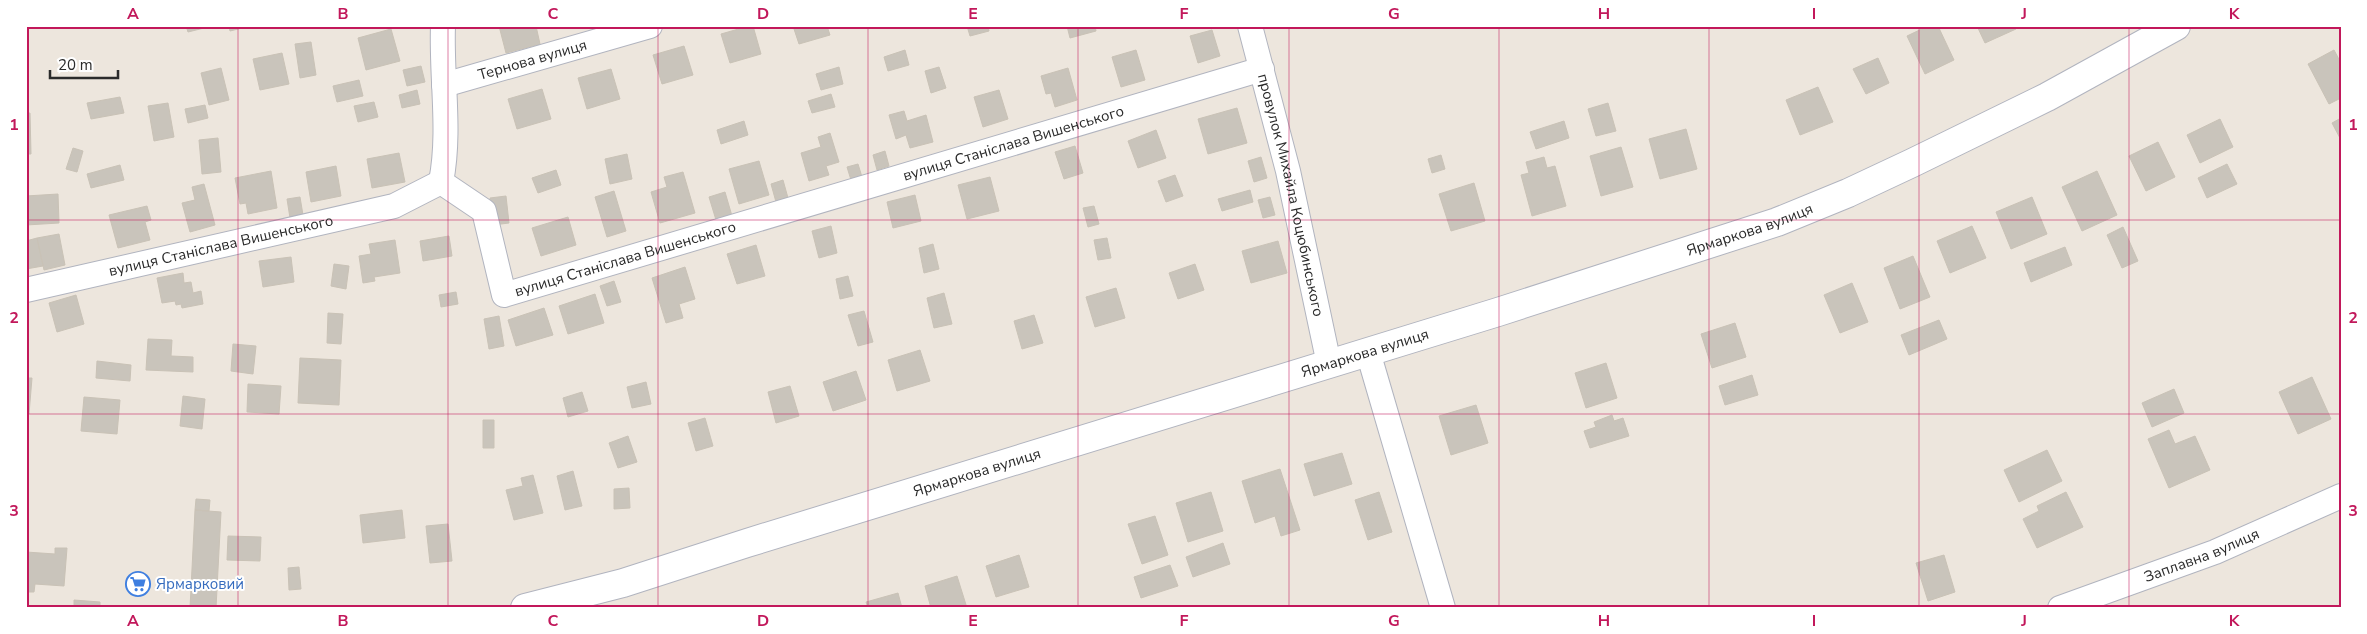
<svg xmlns="http://www.w3.org/2000/svg" width="2367" height="634" font-family="'Nunito Sans',sans-serif">
	<rect width="100%" height="100%" fill="#ede6dd"/>
	<!-- building -->
	<path fill="#c9c4bb" stroke="#c9c2b6" d="M186 26H212L188 32Z
		M229 26H241L242 28 230 31Z
		M499 26H536L540 44 506 53Z
		M749 26H753L761 54 730 63 721 34Z
		M793 26H827L830 35 799 44Z
		M967 26H988L989 31 970 36Z
		M1067 26H1095L1096 31 1070 38Z
		M1928 26H1938L1954 60 1925 74 1907 36Z
		M1977 26H2014L2016 29 1985 43Z
		M391 29 400 61 366 70 358 38Z
		M1212 30 1220 56 1198 63 1190 36Z
		M311 42 316 75 300 78 295 44Z
		M684 46 693 75 662 84 653 55Z
		M905 50 909 65 888 71 884 57Z
		M1136 50 1145 80 1121 87 1112 57Z
		M2334 50 2341 63V98L2329 104 2308 64Z
		M282 53 289 84 260 90 253 59Z
		M1878 58 1889 83 1866 94 1853 69Z
		M421 66 425 82 407 86 403 70Z
		M839 67 843 84 821 90 816 74Z
		M939 67 946 88 931 93 925 71Z
		M221 68 229 100 209 105 201 73Z
		M1068 68 1077 100 1055 107 1051 93 1046 94 1041 76Z
		M611 69 620 99 587 109 578 78Z
		M359 80 363 96 337 102 333 86Z
		M1818 87 1833 122 1800 135 1786 100Z
		M542 89 551 119 517 129 508 99Z
		M417 90 420 104 402 108 399 95Z
		M999 90 1008 119 983 127 974 97Z
		M831 94 835 107 812 113 808 101Z
		M120 97 124 113 91 119 87 103Z
		M374 102 378 117 358 122 354 106Z
		M168 103 174 137 154 141 148 106Z
		M1608 103 1616 131 1596 136 1588 109Z
		M205 105 208 118 188 123 185 109Z
		M1237 108 1247 143 1208 154 1198 119Z
		M904 111 907 121 926 115 933 142 910 148 906 135 896 139 889 115Z
		M26 113H30L31 154H26Z
		M2341 118V140L2332 123Z
		M2220 119 2233 147 2200 163 2187 135Z
		M744 121 748 135 721 144 717 130Z
		M1564 121 1569 138 1536 149 1530 132Z
		M1686 129 1697 169 1660 179 1649 139Z
		M1156 130 1166 158 1138 168 1128 141Z
		M830 133 839 162 826 166 829 175 809 181 801 153 821 147 818 137Z
		M218 138 221 172 202 174 199 140Z
		M2158 142 2175 177 2146 191 2129 156Z
		M1075 146 1083 173 1064 179 1055 152Z
		M1621 147 1633 187 1601 196 1590 156Z
		M73 148 83 151 77 172 66 169Z
		M885 151 889 166 877 170 873 155Z
		M399 153 405 182 372 188 367 159Z
		M627 154 632 179 610 184 605 159Z
		M1441 155 1445 169 1432 173 1428 159Z
		M1261 157 1267 178 1254 182 1248 161Z
		M1544 157 1547 168 1555 166 1566 206 1532 216 1521 175 1529 173 1526 162Z
		M759 161 769 195 739 204 729 169Z
		M858 164 862 177 851 180 847 167Z
		M2227 164 2237 184 2207 198 2198 178Z
		M120 165 124 180 91 188 87 174Z
		M336 166 341 196 311 202 306 172Z
		M556 170 561 185 538 193 532 178Z
		M271 171 277 208 248 214 246 203 240 204 235 178Z
		M2097 171 2117 215 2082 231 2062 187Z
		M683 172 695 213 660 223 651 192 667 187 664 177Z
		M1175 175 1183 196 1166 202 1158 181Z
		M990 177 999 211 967 219 958 185Z
		M783 180 788 198 776 202 771 184Z
		M1474 183 1485 221 1451 231 1439 194Z
		M204 184 215 225 190 232 182 203 195 200 192 187Z
		M1250 190 1253 202 1222 211 1218 199Z
		M614 191 626 231 607 237 595 197Z
		M725 192 732 216 716 220 709 197Z
		M58 194 59 223 26 225V196Z
		M915 195 921 221 893 228 887 202Z
		M506 196 509 223 493 225 490 198Z
		M300 197 303 215 290 218 287 199Z
		M1270 197 1275 215 1263 218 1258 200Z
		M2032 197 2047 234 2011 249 1996 212Z
		M147 206 151 220 145 222 150 240 118 248 109 215Z
		M1094 206 1099 224 1088 227 1083 208Z
		M568 217 576 245 541 256 532 228Z
		M831 226 837 253 819 258 812 231Z
		M1972 226 1986 258 1950 273 1937 241Z
		M2123 227 2138 261 2122 268 2107 235Z
		M59 234 65 265 44 270 37 238Z
		M449 236 452 256 423 261 420 241Z
		M37 238 43 266 26 269V241Z
		M1107 238 1111 258 1098 260 1094 240Z
		M395 240 400 273 374 277 375 281 363 283 359 256 371 254 369 244Z
		M1278 241 1287 273 1251 283 1242 251Z
		M933 244 939 269 924 273 919 248Z
		M756 245 765 276 737 284 727 254Z
		M2065 247 2072 265 2031 282 2024 263Z
		M1913 256 1930 297 1900 309 1884 268Z
		M291 257 294 282 263 287 259 261Z
		M334 264 349 266 346 289 331 286Z
		M1195 264 1204 290 1178 299 1169 273Z
		M685 267 695 299 679 304 683 318 666 323 652 278Z
		M183 273 184 283 191 282 193 293 201 291 203 304 182 308 181 304 176 305 175 301 162 303 157 278Z
		M848 276 853 296 840 299 836 279Z
		M614 281 621 302 607 306 600 286Z
		M1852 283 1868 322 1840 333 1824 295Z
		M1116 288 1125 318 1095 327 1086 297Z
		M456 292 458 304 441 307 439 295Z
		M944 293 952 324 934 328 927 298Z
		M595 294 604 323 568 334 559 306Z
		M76 295 84 324 57 332 49 303Z
		M544 308 553 335 516 346 508 320Z
		M864 311 873 342 858 346 848 315Z
		M328 313 343 314 341 344 327 343Z
		M1034 315 1043 343 1022 349 1014 321Z
		M499 316 504 346 489 349 484 319Z
		M1939 320 1947 339 1909 355 1901 335Z
		M1735 323 1746 357 1712 368 1701 334Z
		M148 339 172 340 171 356 193 357V372L146 370Z
		M233 344 256 346 253 374 231 371Z
		M920 350 930 381 897 391 888 360Z
		M300 358 341 360 339 405 298 403Z
		M97 361 131 365 130 381 96 378Z
		M1606 363 1617 398 1586 408 1575 373Z
		M856 371 866 400 833 411 823 382Z
		M1752 375 1758 395 1725 405 1719 386Z
		M2312 377 2331 419 2298 434 2279 392Z
		M26 378H32L29 414H26Z
		M646 382 651 404 632 408 627 387Z
		M248 384 281 386 279 414 247 412Z
		M790 386 799 416 776 423 768 392Z
		M2174 389 2184 413 2152 427 2142 403Z
		M582 392 588 411 568 417 563 398Z
		M183 396 205 399 202 429 180 426Z
		M84 397 120 400 117 434 81 431Z
		M1476 405 1488 443 1451 455 1439 416Z
		M1612 415 1614 421 1623 418 1629 436 1590 448 1584 431 1596 427 1594 422Z
		M705 418 713 446 696 451 688 423Z
		M483 420H494V448H483Z
		M2169 430 2175 444 2195 436 2210 470 2169 488 2148 439Z
		M628 436 637 462 618 468 609 443Z
		M2047 450 2062 481 2019 502 2004 470Z
		M1342 453 1352 484 1314 496 1304 464Z
		M1280 469 1300 530 1281 536 1275 516 1255 523 1242 481Z
		M573 471 582 506 565 510 557 476Z
		M533 475 543 513 514 520 506 490 523 486 521 478Z
		M629 488 630 508 614 509V489Z
		M1211 492 1223 531 1188 542 1176 503Z
		M1379 492 1392 532 1368 540 1355 500Z
		M2066 492 2083 527 2037 548 2023 519 2039 511 2037 506Z
		M196 499 210 500 209 511 195 510Z
		M195 510 221 512 216 608H190Z
		M402 510 405 538 363 543 360 515Z
		M1155 516 1168 555 1142 564 1128 524Z
		M448 524 452 561 430 563 426 526Z
		M228 536 261 537 260 561 227 560Z
		M1223 543 1230 564 1193 577 1186 557Z
		M55 548H67L64 586 35 584 34 592H26V552L55 554Z
		M1019 555 1029 587 996 597 986 566Z
		M1944 555 1955 592 1928 601 1916 563Z
		M1170 565 1178 586 1141 598 1134 577Z
		M299 567 301 589 289 590 288 568Z
		M957 576 967 608H931L925 586Z
		M898 593 902 608H868L866 602Z
		M74 600 100 602V608H74Z"/>
	<g fill="none" stroke-linecap="round" stroke-linejoin="round">
		<defs>
			<g id="minor">
				<path id="s1" d="M1250 26 1288 171 1329 364"/>
				<path id="s2" d="M444 85 650 26"/>
				<path d="M441 182C451 131 441 78 443 26"/>
				<path id="s3" d="M26 290 394 206 441 182 484 211 504 295 1262 69"/>
				<path d="M1368 352 1443 608"/>
				<path id="s4" d="M2060 608 2215 552 2341 496"/>
			</g>
			<g id="secondary">
				<path id="s5" d="M525 608 623 583 747 543 1498 312 1777 222 1848 193 1912 163 2047 97 2176 26"/>
			</g>
		</defs>
		<!-- minor casing -->
		<use href="#minor" stroke="#b1b4bf" stroke-width="26"/>
		<!-- secondary casing -->
		<use href="#secondary" stroke="#b1b4bf" stroke-width="30"/>
		<!-- minor -->
		<use href="#minor" stroke="#fff" stroke-width="24"/>
		<!-- secondary -->
		<use href="#secondary" stroke="#fff" stroke-width="28"/>
	</g>
	<!-- grid -->
	<path fill="none" stroke="#c2185b" stroke-width="1" stroke-opacity="0.55" d="M238 26V608M448 26V608M658 26V608M868 26V608M1078 26V608M1289 26V608M1499 26V608M1709 26V608M1919 26V608M2129 26V608M26 220H2341M26 414H2341"/>
	<!-- icons -->
	<defs>
		<symbol id="supermarket-ring" viewBox="-11 -11 22 22"><circle r="9.5" fill="#fff" stroke="#3f7fe0" stroke-width="1.5"/><path d="M-6-5.5h2.5l.6 2H6L4.5 2H-2.5L-4.4-4H-6ZM-1.5 3.2a1.3 1.3 0 1 0 .1 0ZM3 3.2a1.3 1.3 0 1 0 .1 0Z" fill="#3f7fe0"/></symbol>
	</defs>
	<g fill-rule="evenodd">
		<use href="#supermarket-ring" x="124" y="570" width="28" height="28"/>
	</g>
	<g text-anchor="middle" dominant-baseline="central" stroke-width="4" stroke-linejoin="round" paint-order="stroke">
		<!-- street labels -->
		<g font-size="15" fill="#2b2b2b" stroke="#fff">
			<text stroke="none"><textPath href="#s2" startOffset="92">Тернова вулиця</textPath></text>
			<text stroke="none"><textPath href="#s3" startOffset="1100">вулиця Станіслава Вишенського</textPath></text>
			<text stroke="none"><textPath href="#s1" startOffset="174">провулок Михайла Коцюбинського</textPath></text>
			<text stroke="none"><textPath href="#s5" startOffset="1282">Ярмаркова вулиця</textPath></text>
			<text stroke="none"><textPath href="#s3" startOffset="200">вулиця Станіслава Вишенського</textPath></text>
			<text stroke="none"><textPath href="#s3" startOffset="695">вулиця Станіслава Вишенського</textPath></text>
			<text stroke="none"><textPath href="#s5" startOffset="878">Ярмаркова вулиця</textPath></text>
			<text stroke="none"><textPath href="#s5" startOffset="472">Ярмаркова вулиця</textPath></text>
			<text stroke="none"><textPath href="#s4" startOffset="151">Заплавна вулиця</textPath></text>
		</g>
		<!-- shop labels -->
		<g font-size="15" fill="#366cbe" stroke="#fff" text-anchor="start">
			<text x="156" y="584">Ярмарковий</text>
		</g>
	</g>
	<!-- border -->
	<rect width="2367" height="634" fill="none" stroke="#ffffff" stroke-width="55"/>
	<!-- scale -->
	<path d="M50 70v8h68v-8" fill="none" stroke="#2b2b2b" stroke-width="2.5"/>
	<text x="58" y="70" font-size="15" fill="#2b2b2b" stroke="#ffffff" stroke-width="4" paint-order="stroke">20 m</text>
	<rect x="28" y="28" width="2312" height="578" fill="none" stroke="#c2185b" stroke-width="2"/>
	<g font-size="16" text-anchor="middle" font-weight="bold" fill="#c2185b">
		<text x="133" y="19">A</text>
		<text x="343" y="19">B</text>
		<text x="553" y="19">C</text>
		<text x="763" y="19">D</text>
		<text x="973" y="19">E</text>
		<text x="1184" y="19">F</text>
		<text x="1394" y="19">G</text>
		<text x="1604" y="19">H</text>
		<text x="1814" y="19">I</text>
		<text x="2024" y="19">J</text>
		<text x="2234" y="19">K</text>
		<text x="14" y="130">1</text>
		<text x="2353" y="130">1</text>
		<text x="14" y="323">2</text>
		<text x="2353" y="323">2</text>
		<text x="14" y="516">3</text>
		<text x="2353" y="516">3</text>
		<text x="133" y="626">A</text>
		<text x="343" y="626">B</text>
		<text x="553" y="626">C</text>
		<text x="763" y="626">D</text>
		<text x="973" y="626">E</text>
		<text x="1184" y="626">F</text>
		<text x="1394" y="626">G</text>
		<text x="1604" y="626">H</text>
		<text x="1814" y="626">I</text>
		<text x="2024" y="626">J</text>
		<text x="2234" y="626">K</text>
	</g>
</svg>
